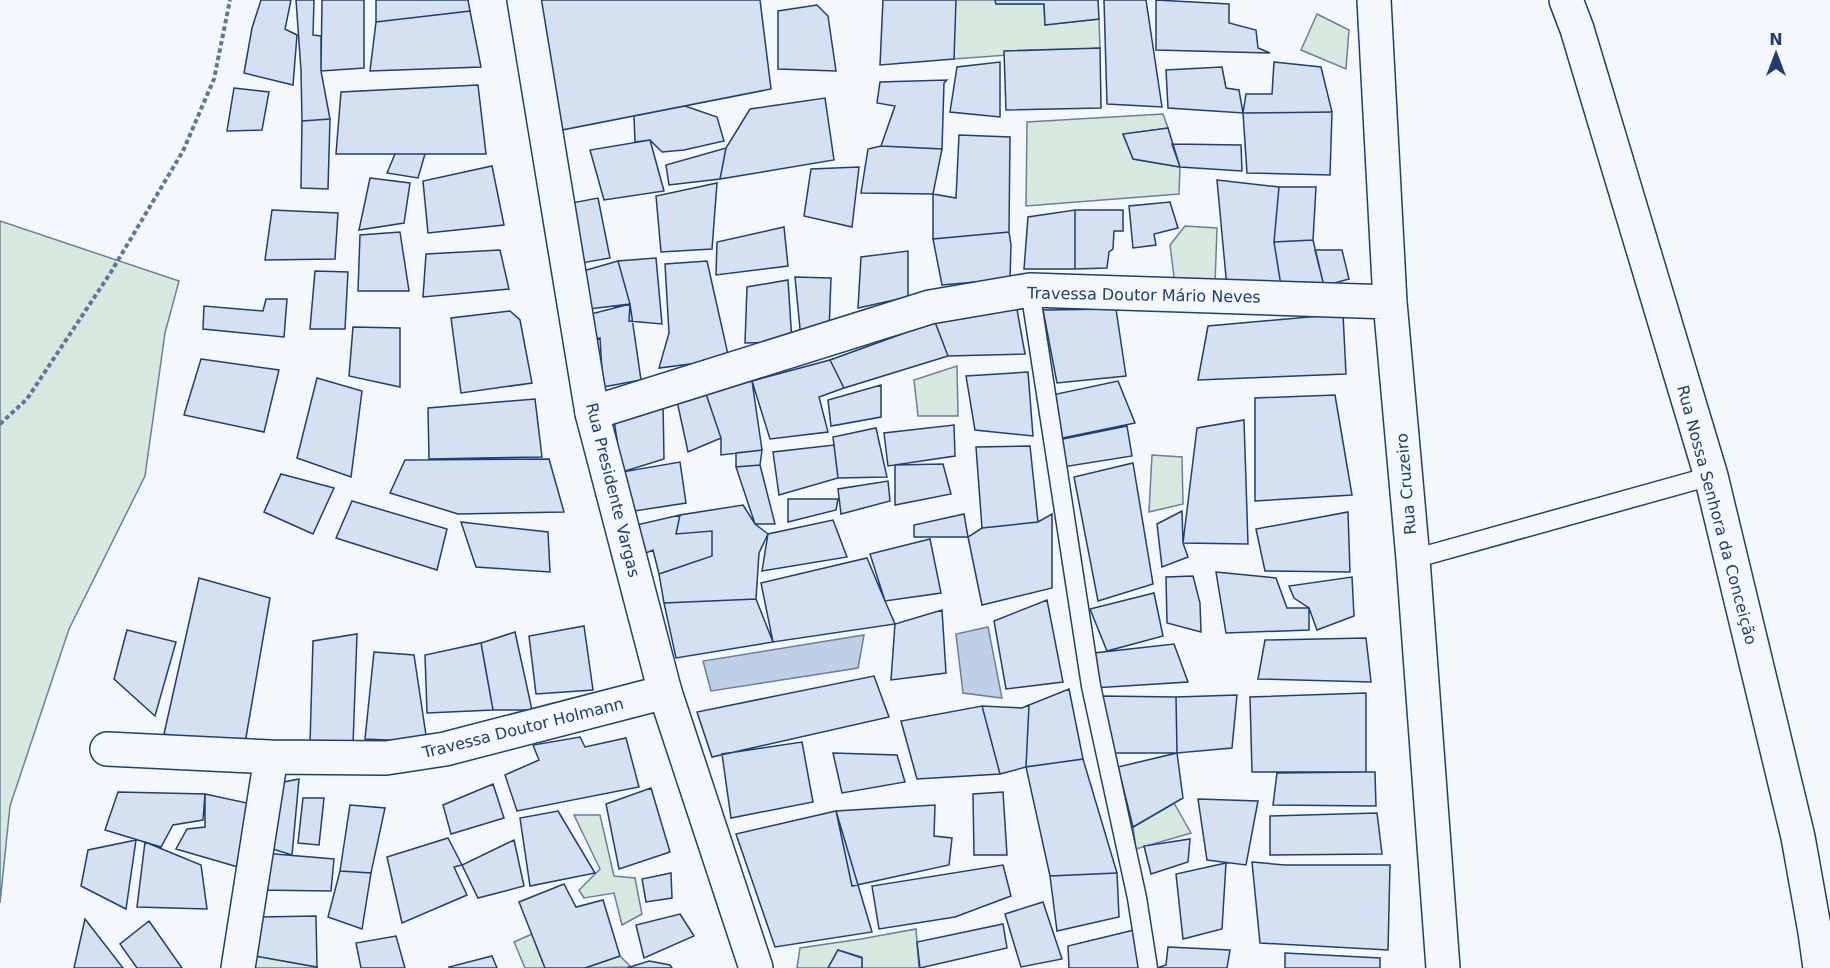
<svg xmlns="http://www.w3.org/2000/svg" width="1830" height="968" font-family="'DejaVu Sans',sans-serif">
	<rect width="100%" height="100%" fill="#f4f7fb"/>
	<!-- green -->
	<path fill="#d7e8df" stroke="#687fa3" stroke-width="1.5" d="M952 0H995L997 4H1044L1045 25 1099 19 1100 48 954 59Z
		M1317 14 1349 30 1346 69 1301 50Z
		M1163 114 1168 128 1123 134 1134 159 1180 167 1179 194 1026 206 1027 122Z
		M0 221 179 281 165 333 145 476 69 629 10 806 0 903Z
		M1185 226 1217 228 1215 284 1175 285 1170 245Z
		M957 366 958 416H918L914 380Z
		M1152 455 1182 457 1183 504 1149 512Z
		M1174 803 1191 833 1136 849 1133 827Z
		M574 815H600L614 876 635 878 642 914 622 925 614 893 584 898 579 890 600 869Z
		M916 929 919 968H862V957L838 950 828 968H797L800 948 861 939Z
		M532 934 545 968H525L514 942Z
		M255 956 317 967V968H254Z
		M620 956 631 967 585 968Z"/>
	<!-- water -->
	<path fill="#bed0e5" stroke="#687fa3" stroke-width="1.5" d="M988 627 1002 698 963 693 956 634Z
		M864 635 858 668 711 691 703 661Z"/>
	<!-- building -->
	<path fill="#d5e0f0" stroke="#1d3f73" stroke-width="1.5" d="M261 0H291L285 29 297 35 293 85 244 73 252 28Z
		M296 0H314L313 35 321 36V71L330 119 302 121 301 70Z
		M322 0H364V68L321 71Z
		M376 0H468L470 11 376 22Z
		M538 0H760L771 89 562 130Z
		M883 0H956L954 59 880 65Z
		M995 0H1098L1099 19 1045 25 1044 4H996Z
		M1104 0H1146L1162 107 1107 104Z
		M1156 0 1229 4V23L1256 30 1258 48 1270 53 1156 50Z
		M817 5 828 16 836 71 778 69V11Z
		M470 11 481 67 370 71 376 22Z
		M1100 48 1101 108 1006 110 1004 51Z
		M1000 62V117L950 112 957 67Z
		M1274 62 1321 67 1332 112 1243 113 1246 94H1272Z
		M1222 67 1226 88 1239 90 1243 113 1168 108 1166 70Z
		M947 80 944 83 942 149 881 146 895 106 877 103 880 82Z
		M478 85 486 154H336L341 92Z
		M234 88 269 92 262 130 227 131Z
		M825 98 834 160 720 179 726 148 750 109Z
		M685 106 717 117 724 141 684 150 662 152 650 140 635 142 634 116Z
		M1332 112 1330 175 1247 173 1243 113Z
		M330 119 328 189 301 188 302 121Z
		M1168 128 1180 167 1133 159 1123 134Z
		M959 135 1010 137 1009 232 933 239V194L956 198Z
		M650 140 664 191 604 200 590 150Z
		M1172 144 1241 145 1242 171 1180 167Z
		M881 146 942 149 933 194 861 193 868 149Z
		M726 148 720 179 669 185 666 165Z
		M395 154H425L418 178 387 173Z
		M492 166 504 225 428 233 423 181Z
		M859 167 852 227 804 216 811 169Z
		M370 178 410 183 404 223 359 230Z
		M1217 180 1279 187 1274 242 1282 292 1227 288Z
		M717 183 712 249 661 252 656 196Z
		M1279 187H1316L1313 240 1274 242Z
		M598 198 610 258 570 265 561 205Z
		M1170 202 1178 228 1154 234 1156 245 1133 248 1129 206Z
		M272 210 338 213 335 259 265 260Z
		M1075 210H1123V231H1114L1113 249 1109 252 1107 268 1075 269Z
		M1075 210V269H1024L1028 217Z
		M784 227 788 266 716 275 717 242Z
		M400 232 409 291H358L360 235Z
		M1009 232 1011 245 1010 279 942 285 933 239Z
		M1313 240 1324 286 1282 292 1274 242Z
		M500 250 509 289 423 297 426 254Z
		M1315 250H1342L1349 279 1324 286Z
		M908 251V297L858 308 861 257Z
		M656 258 662 324 629 321 630 304 618 261Z
		M618 261 630 304 581 310 576 273Z
		M707 261 729 359 659 368 669 333 665 264Z
		M315 271 348 272 345 329H310Z
		M795 277 831 278 829 332 801 339Z
		M788 280 792 342 745 343 747 287Z
		M266 299H287L284 337 203 329 204 306 263 311Z
		M630 304 641 380 603 387 600 338 590 341 587 315Z
		M1016 304 1025 354 948 356 935 322Z
		M1116 309 1126 376 1057 383 1043 310Z
		M510 311 520 320 532 383 461 393 451 318Z
		M1343 314 1346 374 1198 380 1208 326Z
		M935 322 948 356 844 388 830 360Z
		M353 327 400 328V387L349 376Z
		M201 359 279 370 264 432 184 415Z
		M830 360 844 388 819 397 828 432 770 439 752 381Z
		M1028 372 1033 436 975 430 966 376Z
		M317 378 362 391 351 477 297 458Z
		M752 381 762 450 721 455V438L705 391Z
		M1118 381 1135 423 1058 439 1052 395Z
		M881 385V417L831 426 828 400Z
		M705 391 721 438 688 452 677 401Z
		M1335 395 1352 495 1255 501V398Z
		M535 399 542 457 429 459 428 408Z
		M663 403 664 459 622 472 614 420Z
		M1244 420 1248 544 1183 543 1197 428Z
		M954 425 955 456 888 466 884 433Z
		M1127 426 1132 456 1063 467 1053 441Z
		M876 428 887 477 838 478 833 437Z
		M834 445 838 478 779 495 773 452Z
		M1030 446 1038 522 982 528 976 447Z
		M762 450 760 465 736 467V453Z
		M549 459 564 512 458 514 390 493 405 460Z
		M680 462 686 503 628 512 622 472Z
		M1133 463 1153 584 1098 601 1074 477Z
		M943 464 951 494 895 505V465Z
		M760 465 775 524H755L736 467Z
		M281 474 334 488 313 534 264 512Z
		M888 481 890 501 841 514 838 489Z
		M788 499H838L836 510 788 522Z
		M352 501 447 529 437 570 336 538Z
		M743 505 755 524 768 534 759 553 756 599 664 603 659 574 712 556V531L676 534 680 515Z
		M1182 511 1183 543 1188 557 1162 567 1157 524Z
		M1348 512 1350 572 1265 571 1256 529Z
		M964 514 968 537H914V525Z
		M1052 514V588L982 605 968 537 982 528 1038 522Z
		M680 515 676 534 712 531V556L659 574 653 550 639 556 632 526Z
		M833 520 847 557 762 571 768 534Z
		M461 522 548 532 550 572 476 567Z
		M930 539 941 593 885 601 870 554Z
		M867 558 885 601 895 624 773 642 761 583Z
		M1216 572 1276 578 1287 608H1309V630L1226 633Z
		M1193 576 1200 603 1201 632 1167 623 1166 577Z
		M1352 577 1354 616 1317 630 1309 608 1294 598 1289 586Z
		M199 578 270 598 244 749 164 734Z
		M1154 593 1163 636 1107 651 1090 609Z
		M756 599 773 642 676 658 664 603Z
		M1047 600 1063 682 1006 689 994 621Z
		M942 610 946 673 891 680 895 624Z
		M584 626 593 690 536 694 529 636Z
		M127 630 176 642 155 716 114 679Z
		M515 632 532 710H493L481 643Z
		M357 634 353 745 310 743 313 641Z
		M1366 638 1371 682 1258 679 1265 640Z
		M481 643 493 710 427 713 425 655Z
		M1174 644 1188 682 1093 688 1094 653Z
		M374 652 414 655 427 742 365 739Z
		M874 676 889 717 712 757 697 712Z
		M1069 689 1083 759 1026 767 1029 705Z
		M1366 693V772H1252L1250 697Z
		M1237 695 1232 748 1177 753 1176 697Z
		M1101 696 1176 697 1177 753H1115Z
		M1029 705 1026 767 1000 774 982 706 1022 708Z
		M982 706 1000 774 917 779 901 721Z
		M580 737 585 747 626 738 639 787 517 811 505 775 539 760 533 745Z
		M802 742 813 802 731 818 722 754Z
		M833 753 897 755 905 782 842 793Z
		M1177 753 1183 798 1133 827 1118 767Z
		M1083 759 1117 873 1050 876 1026 767Z
		M1366 772H1375L1376 806 1273 805 1277 773Z
		M299 779 292 855 263 846 274 784Z
		M493 784 504 818 451 834 443 805Z
		M651 788 670 852 619 869 606 804Z
		M118 792 205 794 203 820 173 825 161 847 105 830Z
		M1003 792 1007 855H974L973 794Z
		M205 794 247 803 238 867 176 849 187 829 205 827Z
		M303 798H324L319 845 298 843Z
		M1198 799 1258 801 1246 865 1207 860Z
		M350 805 385 808 371 873 340 871Z
		M935 805 934 836 952 838 949 865 852 886 836 811Z
		M558 811 595 873 530 886 520 818Z
		M836 811 872 932 775 947 736 834Z
		M1377 813 1382 854 1270 855V816Z
		M448 838 462 865 454 867 467 895 402 923 387 857Z
		M1190 839 1188 862 1151 874 1144 846Z
		M136 840 126 909 81 886 88 850Z
		M514 840 524 886 478 898 462 865Z
		M145 842 201 865 207 909 137 907Z
		M263 853 334 859 331 891 256 890Z
		M1252 862 1285 865H1390L1388 950 1260 943Z
		M1226 863 1222 929 1183 939 1176 874Z
		M1003 865 1011 896 955 917 879 929 872 886Z
		M340 871 371 873 362 929 328 917Z
		M671 873 672 898 646 902 642 879Z
		M1117 873 1119 917 1057 931 1050 876Z
		M564 884 576 907 603 900 620 956 585 968H545L519 902Z
		M1043 902 1062 959 1021 967 1005 914Z
		M680 914 694 936 644 958 636 925Z
		M316 916 317 967 255 956 259 917Z
		M85 919 123 968H74Z
		M149 921 182 968H137L120 944Z
		M1003 924 1007 948 920 968 917 942Z
		M1134 930 1140 968H1069L1068 946Z
		M396 936 405 968H361L356 943Z
		M1168 947 1230 950 1227 968H1157L1166 965Z
		M838 950 862 958V968H828Z
		M1285 953 1380 958V968H1285Z
		M492 956 497 968H449V967Z
		M649 961 670 965 672 968H627Z"/>
	<g fill="none" stroke-linecap="round" stroke-linejoin="round">
		<defs>
			<path id="lane" d="M1030 290 1091 686 1137 898 1148 968
				M1413 559 1711 476"/>
			<path id="street" d="M1374 0 1390 302 1413 559 1443 968
				M1566 0 1577 29 1711 476 1798 837 1815 932 1820 968
				M592 413 930 307 1030 290 1390 302
				M107 749 271 757 386 758 445 749 665 692
				M238 968 271 757"/>
			<path id="secondary" d="M524 0 592 413 665 692 756 968"/>
		</defs>
		<!-- lane casing -->
		<use href="#lane" stroke="#1d3f73" stroke-width="21"/>
		<!-- street casing -->
		<use href="#street" stroke="#1d3f73" stroke-width="36"/>
		<!-- secondary casing -->
		<use href="#secondary" stroke="#1d3f73" stroke-width="36"/>
		<!-- path -->
		<path stroke="#5e769c" stroke-width="4" stroke-dasharray="4.5 3" stroke-linecap="butt" d="M0 424 27 399 111 272 183 151 214 79 230 0"/>
		<!-- lane -->
		<use href="#lane" stroke="#f4f7fb" stroke-width="18"/>
		<!-- street -->
		<use href="#street" stroke="#f4f7fb" stroke-width="33"/>
		<!-- secondary -->
		<use href="#secondary" stroke="#f4f7fb" stroke-width="33"/>
	</g>
	<g text-anchor="middle" dominant-baseline="central" stroke-width="4.5" stroke-linejoin="round" paint-order="stroke">
		<!-- street labels -->
		<g font-size="16" fill="#1d3f73" stroke="#f4f7fb">
			<text transform="translate(1144 295) rotate(1)">Travessa Doutor Mário Neves</text>
			<text transform="translate(1406 484) rotate(-95)">Rua Cruzeiro</text>
			<text transform="translate(613 490) rotate(76)">Rua Presidente Vargas</text>
			<text transform="translate(1717 515) rotate(75)">Rua Nossa Senhora da Conceição</text>
			<text transform="translate(523 728) rotate(-14)">Travessa Doutor Holmann</text>
		</g>
	</g>
	<!-- north arrow -->
	<g transform="translate(1776 54)" stroke="#f4f7fb" stroke-width="4.5" paint-order="stroke">
	<path d="M0-4.5L10 22L0 15L-10 22Z" fill="#1d3f73"/>
	<text y="-9" font-size="16" font-weight="bold" text-anchor="middle" fill="#1d3f73">N</text>
	</g>
</svg>
